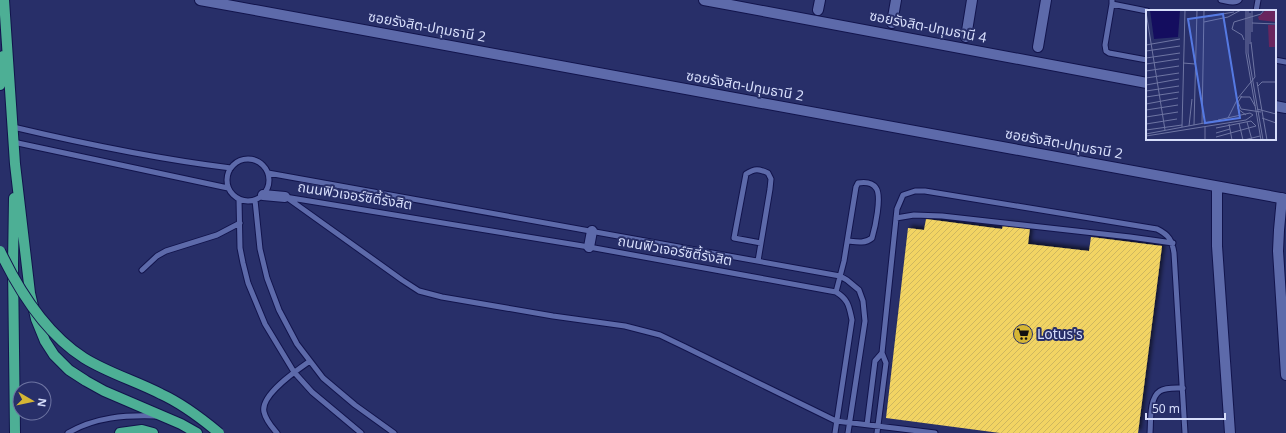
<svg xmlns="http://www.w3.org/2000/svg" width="1286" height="433" font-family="Georgia,'Noto Sans Thai',serif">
	<defs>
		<pattern id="building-hatch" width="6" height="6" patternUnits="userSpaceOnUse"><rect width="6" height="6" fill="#f2d464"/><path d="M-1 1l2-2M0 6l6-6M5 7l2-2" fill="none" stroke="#ceb75f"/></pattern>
		<filter id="shadow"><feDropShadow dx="3" dy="-3" stdDeviation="2" flood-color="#0009"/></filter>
	</defs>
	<rect width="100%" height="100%" fill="#282f69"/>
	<!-- building -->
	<path fill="url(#building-hatch)" filter="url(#shadow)" d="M926 219 1002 229 1003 225 1030 228 1028 244 1089 251 1091 237 1162 246 1138 433H1000L886 418 908 228 924 230Z"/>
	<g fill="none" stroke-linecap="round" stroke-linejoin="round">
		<defs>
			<path id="service" d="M1112 0V4L1147 11
				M1221 0C1227 1 1235 4 1239 0
				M1112 4 1105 45 1106 51 1109 53 1147 60
				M1256 11 1258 0
				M1275 60 1286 62
				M13 127C85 144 157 159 231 168
				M13 142 228 188
				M227 180a21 21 0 1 1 42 0a21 21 0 1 1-42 0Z
				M268 173 840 276 847 280 859 290 863 301 865 321 848 433
				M285 197 589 247 836 292C849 300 849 307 852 320L835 433
				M286 197 402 280 419 291 442 297 553 316 625 326 660 335 685 347 836 421 935 433
				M239 199 240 248 243 263 248 283 265 324 294 372 312 392 361 433
				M255 200 260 249 267 278 279 310 297 344 323 378 355 405 394 433
				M896 218 914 215 942 216 1130 237 1173 243
				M758 261 770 189 771 179 768 173C759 169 755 168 746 174L734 238 761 243
				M142 270 157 256 166 251 217 235 240 223
				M836 292 844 261 856 187 858 183C864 182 872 182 876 188 882 196 875 228 872 238 865 244 856 242 848 241
				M867 425 875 361 882 353 897 209 903 195 915 191H925L1157 229C1169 235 1172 240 1174 253L1185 433
				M68 433C95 417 125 415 156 416
				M277 433C272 427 266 421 264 412 260 395 297 370 310 361
				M877 433 886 363 882 353
				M1150 433C1151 421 1149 398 1160 391 1166 387 1176 388 1183 388"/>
			<path id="minor" d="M200 0 1286 199
				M704 0 1147 83
				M818 10 820 0
				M892 23 896 0
				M966 37 972 0
				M1038 47 1046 0
				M1275 106 1286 108
				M1217 187V246L1230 433
				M263 195 285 197
				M1282 198 1279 230 1278 251 1286 375
				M589 247 592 231"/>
			<path id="primary" d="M4 0 15 164 30 293 36 319 45 341 54 355 69 370 86 381 104 391 181 424 197 433
				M0 85 3 56
				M14 198 13 265 15 433
				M120 433 142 430 153 433"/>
		</defs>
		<!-- service casing -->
		<use href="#service" stroke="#12144c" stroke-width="7"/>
		<!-- minor casing -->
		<use href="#minor" stroke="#12144c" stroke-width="12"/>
		<!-- primary casing -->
		<use href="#primary" stroke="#12144c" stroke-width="12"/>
		<!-- service -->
		<use href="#service" stroke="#5d6aaa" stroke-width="5"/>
		<!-- minor -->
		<use href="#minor" stroke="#5d6aaa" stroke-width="10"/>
		<!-- primary -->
		<use href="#primary" stroke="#4daf95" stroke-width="10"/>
		<defs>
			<path id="primary-bridge" d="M0 251C19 291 45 333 84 358 108 373 136 381 161 394 183 404 201 418 219 433"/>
		</defs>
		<!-- primary-bridge casing -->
		<use href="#primary-bridge" stroke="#12144c" stroke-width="12" stroke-linecap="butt"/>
		<!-- primary-bridge -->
		<use href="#primary-bridge" stroke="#4daf95" stroke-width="10"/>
	</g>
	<!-- icons -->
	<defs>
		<symbol id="supermarket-disc" viewBox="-11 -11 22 22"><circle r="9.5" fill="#d5b534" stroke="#282f69"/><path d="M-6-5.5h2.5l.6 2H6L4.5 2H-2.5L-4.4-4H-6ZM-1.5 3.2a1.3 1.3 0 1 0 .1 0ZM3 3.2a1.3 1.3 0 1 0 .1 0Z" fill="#111"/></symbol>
	</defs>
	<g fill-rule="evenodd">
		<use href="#supermarket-disc" x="1012" y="323" width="22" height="22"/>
	</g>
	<g text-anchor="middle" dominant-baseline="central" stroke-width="4" stroke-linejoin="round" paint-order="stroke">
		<!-- street labels -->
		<g font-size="14" fill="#d7defb" stroke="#282f69">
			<text transform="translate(427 27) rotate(10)">ซอยรังสิต-ปทุมธานี 2</text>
			<text transform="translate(928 27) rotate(11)">ซอยรังสิต-ปทุมธานี 4</text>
			<text transform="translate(745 86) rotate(10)">ซอยรังสิต-ปทุมธานี 2</text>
			<text transform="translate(1064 144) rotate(10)">ซอยรังสิต-ปทุมธานี 2</text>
			<text transform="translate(355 196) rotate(9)">ถนนฟิวเจอร์ซิตี้รังสิต</text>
			<text transform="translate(675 251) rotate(10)">ถนนฟิวเจอร์ซิตี้รังสิต</text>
		</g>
		<!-- poi labels -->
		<g font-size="14" fill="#d7defb" stroke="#282f69" text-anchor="start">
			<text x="1037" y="334">Lotus's</text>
		</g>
	</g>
	<!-- overview -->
	<g transform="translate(1146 10)">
		<rect width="130" height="130" fill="#282f69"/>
		<path d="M120 0H130V12L113 10 112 7ZM122 15H130V37H123Z" fill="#69255e"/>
		<path d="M4 0H34L32 27 8 29Z" fill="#140d5f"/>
		<path fill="none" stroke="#6e75a3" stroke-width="1" d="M100 0V43L115 130M102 0V43L117 130M0 2 19 120M58 7 88 2M58 12 82 7 95 0M106 13 130 14M106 22V0M98 30 96 25 86 19 88 12 115 4 118 0M104 34V3M0 35 34 29M0 41 34 36M0 48 34 43M37 53 49 54M0 54 33 49M0 61 33 56M0 68 33 63M111 72 121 130M0 75 33 69M112 76 116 72H130M0 81 33 76M96 86 92 92 95 99 115 102M0 87 33 82M94 87H104L109 96M92 93V99L100 105M0 94 32 88M111 99 130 104M0 100 32 95M0 107 32 102M82 108 92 88 109 67 105 32M116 108 130 113M101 112 106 130M93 113 97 130M0 114 31 109M56 114 58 0M83 114 86 130M48 115 51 0M43 116 46 89M36 117 39 0M0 120 36 115M70 123 84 119M0 124 74 110M0 126 100 110 107 105 104 103 72 110M70 127 110 116 105 111 70 118M59 130V117M98 130 114 126"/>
		<path fill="#5579e2" fill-opacity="0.15" stroke="#5579e2" stroke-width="2" d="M77 4 94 108 59 113 42 9Z"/>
		<rect width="130" height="130" fill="none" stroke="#d7defb" stroke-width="2"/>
	</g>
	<!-- north arrow -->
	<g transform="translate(32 401) rotate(99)"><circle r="19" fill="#282f69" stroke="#6e75a3"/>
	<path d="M0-3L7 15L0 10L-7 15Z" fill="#d5b534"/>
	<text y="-6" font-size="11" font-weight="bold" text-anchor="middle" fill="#d7defb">N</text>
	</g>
	<!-- scale -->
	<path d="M1146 413v6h79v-6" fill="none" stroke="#d7defb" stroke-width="2"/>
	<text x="1152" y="413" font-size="12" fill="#d7defb" stroke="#282f69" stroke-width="3" paint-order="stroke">50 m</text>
</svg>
